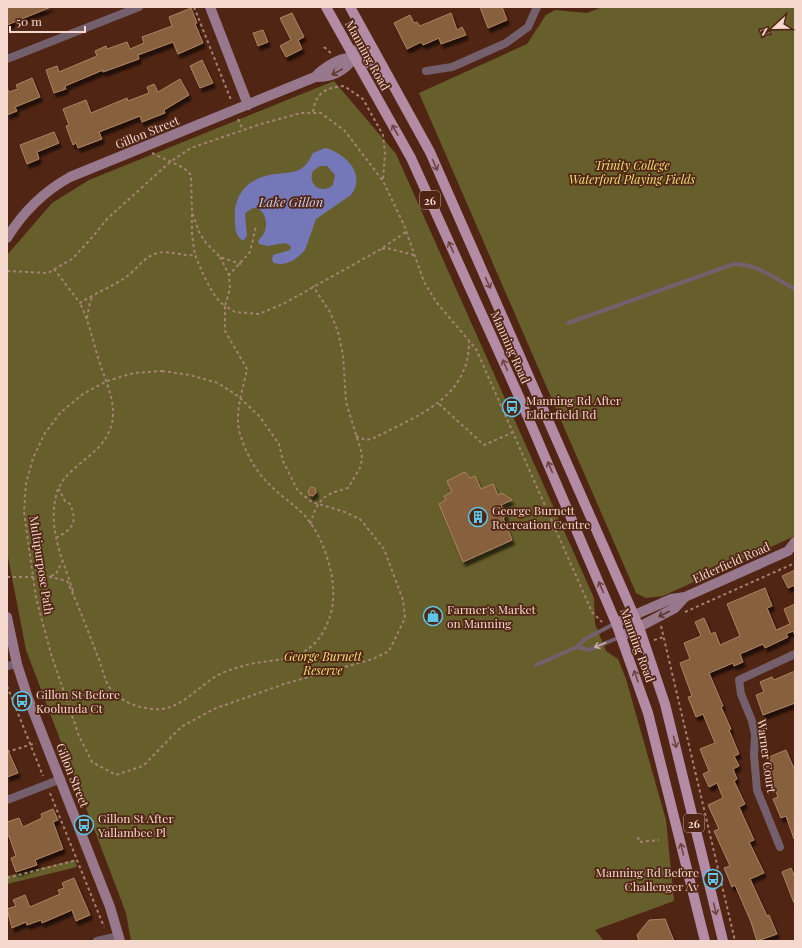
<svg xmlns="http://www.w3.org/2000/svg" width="802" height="948" font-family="'Playfair Display',serif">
	<defs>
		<filter id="shadow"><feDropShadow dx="2.5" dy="4.5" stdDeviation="1" flood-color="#0009"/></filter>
	</defs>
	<rect width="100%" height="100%" fill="#512514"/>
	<!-- green -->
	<path fill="#665f2b" d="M602 7H795V536L663 596 646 598 636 593 419 93 527 44 546 15 555 10 587 13Z
		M334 81 396 154 594 598 595 624 606 651 618 659 626 679 666 820 674 901 595 930 604 941H131L126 913 26 650 7 552 8 254 52 203 89 180Z
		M75 860 77 867 7 884V876Z"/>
	<!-- water -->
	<path fill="#7578b8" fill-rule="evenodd" d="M325 148C345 153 367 174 351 195L316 219 305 250C297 259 286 267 274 263L272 260 273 255 290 250 291 246 285 243 268 246 259 244 258 241C260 238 263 236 264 233 271 220 259 197 245 214L247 236 243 241C235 235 235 228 235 219 233 193 250 177 275 174 284 173 295 173 302 168 308 164 310 158 313 153ZM320 166H327L335 175 333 185C322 195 307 185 313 171Z"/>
	<!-- building -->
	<path fill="#87603d" stroke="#ad8360" filter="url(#shadow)" d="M7 7H51L7 25Z
		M480 7H502L507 20 488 28Z
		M191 8 197 23 195 24 203 43 178 54 173 42 138 55 139 59 103 72V70L65 86 66 89 54 93 46 70 57 66 59 72 97 56 95 51 106 46 107 49 127 42 130 49 144 43 142 37 172 26 169 17Z
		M292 13 304 37 298 40 302 49 286 57 280 46 291 40 280 18Z
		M451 13 457 30 462 27 466 35 441 44 439 38 423 45 421 42 407 49 394 23 410 15 414 23 417 22 420 26Z
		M263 30 268 42 258 46 253 33Z
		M202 60 213 83 200 88 190 66Z
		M32 78 40 97 15 107 17 111 7 115V88L9 92 18 89 16 85Z
		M180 79 189 95 164 110 165 113 142 122 140 116 99 132 102 139 78 148 76 143 73 145 66 126 69 125 63 109 86 100 91 113 127 98 128 101 149 93 147 87 154 84 158 92Z
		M54 132 59 143 37 152 39 159 27 164 20 145Z
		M465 472 470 478 475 476 481 489 493 484 498 495 502 493 512 500 501 505 506 516 503 518 512 540 463 562 439 504 446 500 444 496 452 492 447 481Z
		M311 487 315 488 316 493 313 496 309 495 308 491Z
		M795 570V585L788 588 782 576Z
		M765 588 772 606 767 608 776 630 790 624 784 609 795 604V635L793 631 786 634 788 637 765 648 763 644 740 654 743 662 734 666 733 663 709 673 723 706 721 707 731 729 729 730 739 754 734 756 739 766 733 769 737 779 734 781 745 804 739 807 754 840 749 842 764 873 750 879 767 916 769 915 777 934 757 941 751 922 735 885 732 887 724 868 730 866 714 831 719 829 708 805 723 798 717 783 709 787 703 774 709 771 700 749 715 743 703 714 696 717 688 697 692 696 680 663 690 659 684 643 701 636 695 622 704 618 711 634 715 632 720 645 740 636 727 604Z
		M795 671V703L763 715 756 695 764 692 760 682 772 677 774 680Z
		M7 748 18 773 7 777Z
		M786 750 795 771 794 839 786 816 781 818 773 799 778 797 766 765 771 762 769 757Z
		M53 809 58 820 53 822 63 849 35 860 37 865 16 872 11 858 16 856 9 836 7 837V822L19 818 23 827 42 818 41 814Z
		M791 868 795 878 794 903 782 872Z
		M74 878 90 915 76 921 72 910 42 923 41 920 27 925 26 922 12 928 7 909 16 906 13 900 25 895 30 907 60 894 58 890 64 888 62 883Z
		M665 919 674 941H639L637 935 649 920Z"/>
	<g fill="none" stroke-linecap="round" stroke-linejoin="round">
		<!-- path -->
		<path stroke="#a68274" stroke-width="2" stroke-dasharray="3 3" stroke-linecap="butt" d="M194 7 231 100
			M324 47 332 54
			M313 112C316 93 324 88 344 86L363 99 383 135 385 154 383 180
			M238 119 243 130
			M136 135 139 140
			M152 153 184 168 191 175 192 212 199 232 206 243 220 257 241 264
			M192 214V235L195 255
			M382 249 387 248 414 255
			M220 257 229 275
			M54 269 80 303C95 293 112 287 126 277 135 271 143 259 152 255 166 248 183 257 195 255 201 269 212 298 225 306L230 289 229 275 250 252 256 226
			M7 271 48 273 72 259 89 241 107 219 170 162 191 148 261 124 301 113H321L345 131 383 181 404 225 424 282 437 303 476 349 592 612 602 622
			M87 318 90 302 93 295
			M162 371 190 375 218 383 238 396 260 417 279 444 283 461 298 491 312 502 345 512 361 520 384 549 403 600 405 618 389 651 373 659 284 684 214 709 181 727 143 766 116 775 92 762 79 736 51 654 36 598 24 512 26 484 33 458 45 433 61 412 83 394 107 381 134 373Z
			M439 404 484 445 514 432
			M356 436 366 440 374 438C416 416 469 399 469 342
			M310 524C319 498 322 495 348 488L361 466 362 454 346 402 343 355 338 332 330 312 313 286
			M56 538C73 529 78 522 70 504L65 501 59 489
			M51 576 56 574 63 560
			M7 577H50L67 581C79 606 88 632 98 657 102 666 104 680 110 688 120 701 137 708 153 709 179 712 197 687 218 675 226 671 235 668 243 666 261 660 284 662 301 653 316 646 325 632 330 616 334 604 334 590 332 577 328 556 320 534 306 517 294 504 279 495 267 482 255 470 246 453 241 437 233 415 243 390 247 369L225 331V306L235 312 259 314 285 303 381 249 406 232
			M73 591C63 560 48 530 56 496 61 474 82 464 97 449 125 420 110 393 99 361 93 341 89 322 80 303
			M685 612 795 563
			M661 626 735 941
			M654 640 664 637
			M7 686 43 776
			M7 752 36 743
			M50 793 104 927
			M638 837 639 842 659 840
			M7 878 77 860"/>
		<!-- lane -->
		<path stroke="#74606c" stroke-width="4" d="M568 323 734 264C757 264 774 278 795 289
			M577 647 589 650 620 637
			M536 665 577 647 585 639 616 623"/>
		<!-- street -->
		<path stroke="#74606c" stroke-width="8" d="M7 59 139 7
			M426 71 452 67 506 43 528 27 537 7
			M7 666 17 664
			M7 800 61 779
			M780 847 757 790 754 755 755 735 752 721 741 694 739 680 795 654
			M97 941 119 936"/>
		<!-- secondary -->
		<path stroke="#98788c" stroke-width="10" d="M210 7 248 105
			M315 77C335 78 352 67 359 47 361 40 359 32 359 25
			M7 238C23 212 43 192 70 177L315 77C323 68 341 56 354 58 366 59 379 70 388 76
			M7 617 17 664 28 698 110 907 120 941
			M616 623 671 599 685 597 788 551 795 542
			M622 636 675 608 685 597"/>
		<!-- primary -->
		<path stroke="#b48ba4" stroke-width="10" d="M326 7 411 158 521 401 616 623 648 713 705 941
			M350 7 430 152 639 627 665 704 723 941"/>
	</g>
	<!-- one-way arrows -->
	<defs><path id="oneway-shaft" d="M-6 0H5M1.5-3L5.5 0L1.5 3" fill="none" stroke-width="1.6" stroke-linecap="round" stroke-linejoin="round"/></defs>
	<g stroke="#5f362c">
		<use href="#oneway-shaft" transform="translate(337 72) rotate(151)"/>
		<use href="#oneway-shaft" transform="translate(664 614) rotate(153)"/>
	</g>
	<g stroke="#6f443f">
		<use href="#oneway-shaft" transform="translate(395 130) rotate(-119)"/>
		<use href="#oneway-shaft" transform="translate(435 165) rotate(66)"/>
		<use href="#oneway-shaft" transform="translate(451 247) rotate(-114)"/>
		<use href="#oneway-shaft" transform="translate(488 283) rotate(66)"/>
		<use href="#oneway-shaft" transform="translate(505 365) rotate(-114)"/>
		<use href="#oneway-shaft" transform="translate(550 467) rotate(-113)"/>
		<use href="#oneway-shaft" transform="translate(601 587) rotate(-113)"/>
		<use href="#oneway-shaft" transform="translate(636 676) rotate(-109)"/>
		<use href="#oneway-shaft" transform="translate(675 742) rotate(76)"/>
		<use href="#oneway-shaft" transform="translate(682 849) rotate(-104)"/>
		<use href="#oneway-shaft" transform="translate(715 909) rotate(76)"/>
	</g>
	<use stroke="#c8aeac" href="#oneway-shaft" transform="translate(600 645) rotate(157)"/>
	<!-- icons -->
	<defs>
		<symbol id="bus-ring" viewBox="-11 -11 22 22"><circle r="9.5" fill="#512514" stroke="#5cc7e8" stroke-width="1.5"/><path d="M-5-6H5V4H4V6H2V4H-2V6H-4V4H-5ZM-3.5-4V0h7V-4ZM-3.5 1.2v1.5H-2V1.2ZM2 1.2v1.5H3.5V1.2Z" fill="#5cc7e8"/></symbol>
		<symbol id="building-ring" viewBox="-11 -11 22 22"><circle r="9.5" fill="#512514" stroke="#5cc7e8" stroke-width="1.5"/><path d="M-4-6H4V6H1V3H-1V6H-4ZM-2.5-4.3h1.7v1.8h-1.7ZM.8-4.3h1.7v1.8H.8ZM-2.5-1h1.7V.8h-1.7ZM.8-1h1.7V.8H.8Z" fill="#5cc7e8"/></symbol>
		<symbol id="shop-ring" viewBox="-11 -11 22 22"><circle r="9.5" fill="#512514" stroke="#5cc7e8" stroke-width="1.5"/><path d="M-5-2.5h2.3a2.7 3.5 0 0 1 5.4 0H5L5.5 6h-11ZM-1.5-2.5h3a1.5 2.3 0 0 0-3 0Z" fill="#5cc7e8"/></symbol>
	</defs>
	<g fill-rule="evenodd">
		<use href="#bus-ring" x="501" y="396" width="22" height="22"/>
		<use href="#building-ring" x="467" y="506" width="22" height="22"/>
		<use href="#shop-ring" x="422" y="605" width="22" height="22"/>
		<use href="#bus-ring" x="11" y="690" width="22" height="22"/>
		<use href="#bus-ring" x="73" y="814" width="22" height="22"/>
		<use href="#bus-ring" x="702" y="868" width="22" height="22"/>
	</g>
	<g text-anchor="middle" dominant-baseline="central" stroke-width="3.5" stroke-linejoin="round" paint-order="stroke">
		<!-- shield labels -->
		<g fill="#512514" stroke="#c4a296" stroke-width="1">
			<rect x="420" y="191" width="20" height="18" rx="3"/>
			<rect x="684" y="814" width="20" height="18" rx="3"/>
		</g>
		<g font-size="11" font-weight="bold" fill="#f5d8ce">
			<text x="430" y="200">26</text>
			<text x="694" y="823">26</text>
		</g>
		<!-- street labels -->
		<g font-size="12" fill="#f5d8ce" stroke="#512514">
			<text transform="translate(368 55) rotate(61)">Manning Road</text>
			<text transform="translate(147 132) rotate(-22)">Gillon Street</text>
			<text transform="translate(511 347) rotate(66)">Manning Road</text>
			<text transform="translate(731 562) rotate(-24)">Elderfield Road</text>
			<text transform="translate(42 565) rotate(81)">Multipurpose Path</text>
			<text transform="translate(638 645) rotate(70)">Manning Road</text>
			<text transform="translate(767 756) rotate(82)">Warner Court</text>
			<text transform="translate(73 775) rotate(68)">Gillon Street</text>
		</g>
		<!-- park labels -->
		<g font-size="12" font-style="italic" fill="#f1e279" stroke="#512514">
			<text x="632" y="165">Trinity College<tspan x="632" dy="14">Waterford Playing Fields</tspan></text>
			<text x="323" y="656">George Burnett<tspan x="323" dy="14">Reserve</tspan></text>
		</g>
		<!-- poi labels -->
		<g font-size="12" fill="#f5d8ce" stroke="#512514" text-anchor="start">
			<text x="526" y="400">Manning Rd After<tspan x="526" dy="14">Elderfield Rd</tspan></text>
			<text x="492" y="510">George Burnett<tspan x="492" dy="14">Recreation Centre</tspan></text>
			<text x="447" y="609">Farmer's Market<tspan x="447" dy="14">on Manning</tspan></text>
			<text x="36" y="694">Gillon St Before<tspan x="36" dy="14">Koolunda Ct</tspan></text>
			<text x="98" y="818">Gillon St After<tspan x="98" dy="14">Yallambee Pl</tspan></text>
			<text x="699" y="872" text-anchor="end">Manning Rd Before<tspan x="699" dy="14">Challenger Av</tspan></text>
		</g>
		<!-- water labels -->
		<g font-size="13" font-style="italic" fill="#cacef3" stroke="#512514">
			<text x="291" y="201">Lake Gillon</text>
		</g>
	</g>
	<!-- border -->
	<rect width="802" height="948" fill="none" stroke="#f5d8ce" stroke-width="16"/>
	<!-- north arrow -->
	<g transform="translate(774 28) rotate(248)" stroke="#512514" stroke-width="3" paint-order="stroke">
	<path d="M0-3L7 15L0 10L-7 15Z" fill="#f5d8ce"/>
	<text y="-6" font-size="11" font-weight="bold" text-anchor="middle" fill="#f5d8ce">N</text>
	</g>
	<!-- scale -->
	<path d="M10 26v6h75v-6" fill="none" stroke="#f5d8ce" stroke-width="2"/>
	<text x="16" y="26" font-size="12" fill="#f5d8ce" stroke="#512514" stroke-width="3" paint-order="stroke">50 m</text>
</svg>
